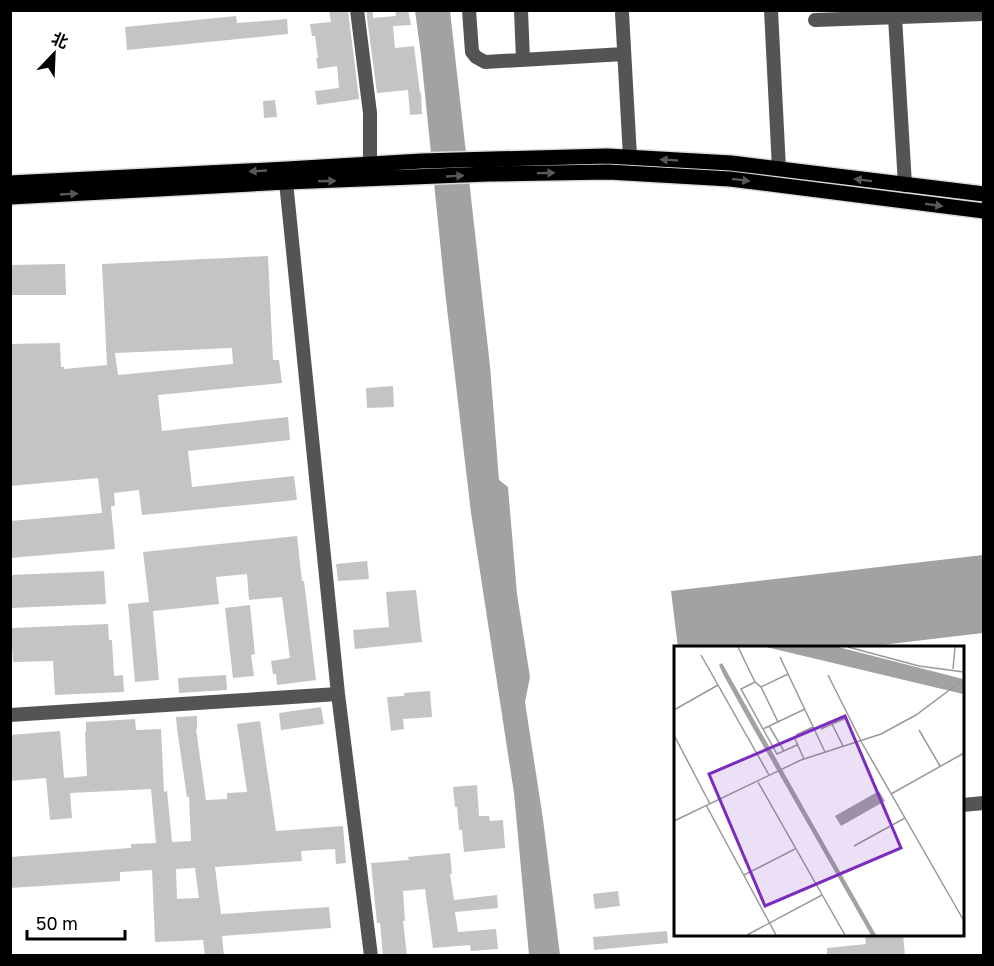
<svg xmlns="http://www.w3.org/2000/svg" width="994" height="966" font-family="'Golos Text','Noto Sans SC',sans-serif">
	<rect width="100%" height="100%" fill="#fff"/>
	<!-- water -->
	<path fill="#a2a2a2" d="M415 11H450L490 366 499 480 508 487 517 594 530 677 525 702 543 819 560 955H529L514 793 471 513 445 291 421 55Z
		M983 555V633L856 648H678L671 591Z"/>
	<!-- building -->
	<path fill="#c4c4c4" fill-rule="evenodd" d="M329 10H348L359 99 317 105 315 91 339 88 337 66 318 69 316 58H318L315 36H312L310 24 331 22Z
		M366 10H373V18L396 16 395 10H408L411 25 393 26 395 48 414 46 420 93H421L422 114 410 115 408 90 377 93Z
		M236 16 237 23 287 19 288 34 127 50 125 27Z
		M275 100 277 117 264 118 263 101Z
		M268 256 273 360H279L282 383 158 395 162 431 288 417 290 440 188 451 192 487 294 476 297 500 142 515 139 490 114 493 115 506H111L115 549 10 558V521L102 513 98 478 10 486V344L60 343 61 367H64V369L107 365 102 264ZM232 348 233 364 118 375 115 353Z
		M65 264 66 295H10V265Z
		M393 386 394 407 367 408 366 388Z
		M297 536 302 581H304L316 680 277 685 276 674H273L271 661 290 658 282 597 249 600 247 574 216 577 219 604 153 611 159 680 135 682 128 604 149 602 143 552Z
		M367 561 369 579 338 581 336 564Z
		M104 571 106 604 10 608V575Z
		M416 590 422 642 355 649 353 630 389 627 386 592Z
		M250 605 255 654 251 655 254 676 233 678 225 608Z
		M108 624 109 640H112L114 676 123 675 124 692 55 695 53 661 13 662 11 628Z
		M226 675 227 690 179 693 178 678Z
		M430 691 432 717 403 719 404 729 391 731 387 697 404 696V693Z
		M321 707 324 724 281 730 279 713Z
		M197 716V729H196L206 800 227 799V793L247 792 237 724 260 721 276 831 343 826 346 863 336 864 335 849 301 851 302 861 215 867 221 914 329 907 331 928 222 936 224 956H205L203 940 155 942 152 870 120 872V881L10 888V857L131 848V844L156 843 151 789 70 793 72 818 50 820 46 778 10 781V735L60 731 64 778 87 776 85 732H86V722L135 719 136 730 161 729 164 792 167 791 172 842 191 841 189 797H187L177 729 176 717ZM195 868 199 898 177 899 176 869Z
		M477 785 479 816H489L490 821 503 820 505 848 464 852 462 830H459L457 807H455L453 787Z
		M450 853 452 874H450L454 900 497 895 498 908 455 912 458 932 496 929 498 949 471 951 470 945 433 948 425 889 403 891 405 921H403L407 956H383L380 923H377L371 863 409 860 408 857Z
		M618 891 620 906 595 909 593 894Z
		M667 931 668 943 594 950 593 937Z
		M865 934H903L905 956H827V948L866 944Z"/>
	<g fill="none" stroke-linecap="round" stroke-linejoin="round">
		<defs>
			<path id="major" d="M10 183 287 169 422 161 607 156 731 163 984 194
				M10 197 286 182 488 174 608 172 730 179 984 211"/>
		</defs>
		<!-- major casing -->
		<use href="#major" stroke="#dbdbdb" stroke-width="18"/>
		<!-- minor -->
		<path stroke="#545454" stroke-width="14" d="M357 10 370 113V164
			M469 10 472 52 476 57 485 62 624 54
			M521 10 523 60
			M771 10 779 169
			M622 13 630 157
			M895 17 905 185
			M815 20 984 14
			M286 182 338 694 371 956
			M10 715 338 694
			M962 805 984 803"/>
		<!-- major -->
		<use href="#major" stroke="#000" stroke-width="15"/>
	</g>
	<!-- one-way arrows -->
	<defs><path id="oneway-solid" d="M-6-.8H1V-3.2L6.5 0L1 3.2V.8H-6Z" transform="scale(1.5)"/></defs>
	<g fill="#595959">
		<use href="#oneway-solid" transform="translate(669 160) rotate(-177)"/>
		<use href="#oneway-solid" transform="translate(258 171) rotate(177)"/>
		<use href="#oneway-solid" transform="translate(546 173) rotate(-1)"/>
		<use href="#oneway-solid" transform="translate(455 176) rotate(-3)"/>
		<use href="#oneway-solid" transform="translate(741 180) rotate(7)"/>
		<use href="#oneway-solid" transform="translate(863 180) rotate(-173)"/>
		<use href="#oneway-solid" transform="translate(327 181) rotate(-2)"/>
		<use href="#oneway-solid" transform="translate(69 194) rotate(-3)"/>
		<use href="#oneway-solid" transform="translate(934 205) rotate(7)"/>
	</g>
	<!-- overview -->
	<g transform="translate(674 646)">
		<rect width="290" height="290" fill="#fff"/>
		<path d="M92 1H164L289 33V48ZM48 17 131 164 202 289H197L79 82 50 30 45 19ZM205 145 211 155 167 180 161 170Z" fill="#a2a2a2"/>
		<path fill="none" stroke="#999" stroke-width="1.5" d="M64 1 81 36M174 1 245 20 290 26M27 9 95 129M106 11 151 106M279 23 281 1M114 28 87 41 81 36 67 43 89 83 131 63M154 29 188 97 290 275M87 41 104 76M0 64 44 39M158 78 169 100M95 80 110 105M89 83 103 108 123 99M147 83 172 72M245 84 266 120M0 89 36 158M122 89 139 81M121 93 130 113M84 136 171 289M217 148 290 107M32 159 102 289M0 175 127 114 207 88 242 69 290 33M180 200 231 172M70 229 121 203M73 289 148 249"/>
		<path fill="#7b2cbf" fill-opacity="0.15" stroke="#7b2cbf" stroke-width="3" d="M171 70 227 202 91 260 35 128Z"/>
		<rect width="290" height="290" fill="none" stroke="#000" stroke-width="3"/>
	</g>
	<!-- border -->
	<rect width="994" height="966" fill="none" stroke="#000000" stroke-width="24"/>
	<!-- north arrow -->
	<g transform="translate(54 54) rotate(23)" stroke="#ffffff" stroke-width="4.5" paint-order="stroke">
	<path d="M0-4.5L10 22L0 15L-10 22Z" fill="#000000"/>
	<text y="-9" font-size="16" font-weight="bold" text-anchor="middle" fill="#000000">北</text>
	</g>
	<!-- scale -->
	<path d="M27 930v9h98v-9" fill="none" stroke="#000000" stroke-width="3"/>
	<text x="36" y="930" font-size="18" fill="#000000" stroke="#ffffff" stroke-width="4.5" paint-order="stroke">50 m</text>
</svg>
